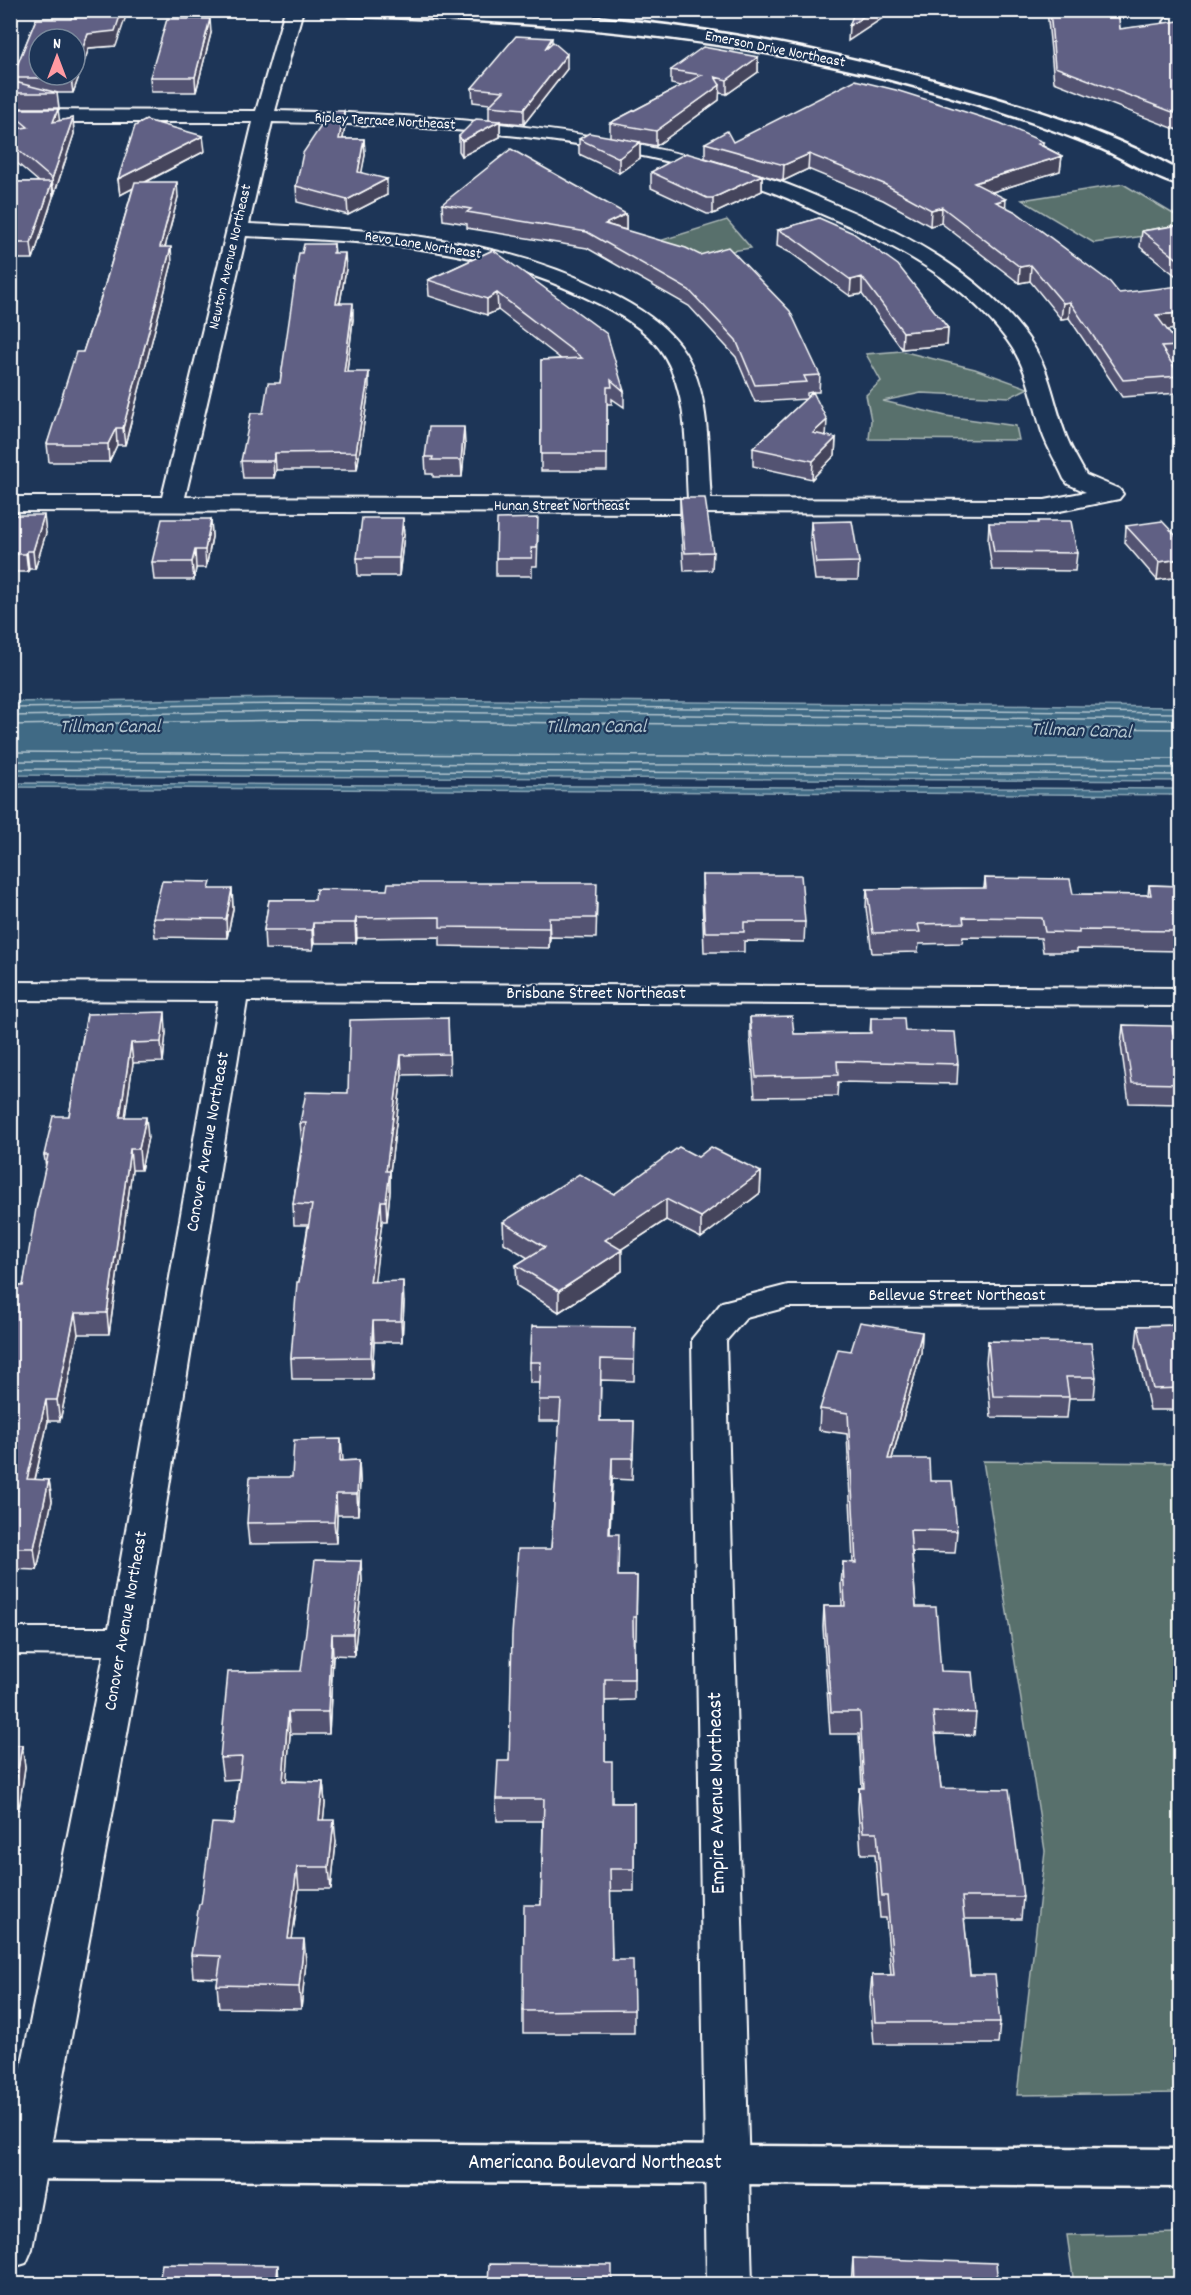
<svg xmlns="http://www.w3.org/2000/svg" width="1191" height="2295" font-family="Dekko,sans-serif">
	<rect width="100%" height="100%" fill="#1d3557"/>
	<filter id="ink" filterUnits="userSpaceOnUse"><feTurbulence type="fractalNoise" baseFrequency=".0167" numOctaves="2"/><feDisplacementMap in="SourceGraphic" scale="12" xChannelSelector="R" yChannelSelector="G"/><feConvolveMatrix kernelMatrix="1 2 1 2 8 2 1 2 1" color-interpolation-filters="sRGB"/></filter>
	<g filter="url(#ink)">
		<!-- green -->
		<path fill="#58706c" stroke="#acb8b6" stroke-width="1.5" d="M1123 184 1180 218V231L1094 243 1022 200Z
			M727 220 751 248 642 265 627 251Z
			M901 351 975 369 1028 388 1010 397 921 393 883 401 946 416 1016 426 1019 440 869 439 871 420 866 395 881 381 866 354Z
			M983 1461 1180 1463V2093L1017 2095 1045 1851Z
			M1180 2233V2284H1074L1067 2235Z"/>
		<!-- water -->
		<path fill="#3f6b85" stroke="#8ca6b6" stroke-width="1.5" d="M288 698 1180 707V781L11 775V702Z
			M11 783 1180 789V795L11 787Z"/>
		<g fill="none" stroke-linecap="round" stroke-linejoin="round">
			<!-- shore -->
			<path stroke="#b2c4ce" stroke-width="1.5" d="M10 708 289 704 1180 713
				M10 716 289 711 1180 720
				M10 725 289 720 1180 729
				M10 752 1180 759
				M10 761 1180 768
				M10 769 1180 775"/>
			<defs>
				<path id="street" d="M285 10H303L275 111C444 114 612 128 774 180 797 187 819 198 841 207 908 235 976 272 1022 330 1051 366 1051 396 1066 436 1071 449 1079 462 1086 475L1119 489 1123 494 1119 499 1045 514 10 511V497H162L253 122H10V110L256 111ZM272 122C436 125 605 135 761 188 785 196 808 208 831 218 896 245 964 282 1007 340 1028 368 1032 400 1042 432 1048 449 1057 463 1064 479L1068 484 1086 492 1045 500 711 499C707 450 711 396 685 353 668 325 636 306 608 292 492 234 375 230 249 224ZM246 236C370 242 481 244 595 302 620 314 651 332 665 357 689 398 685 452 688 499L185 497Z
					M1180 15V25L1173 27 1164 22 1167 18Z
					M10 982 1180 988V1006L247 1001 144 1642 32 2249 26 2263 10 2268V2123L104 1655 10 1654V1628H109L218 1001 10 1000Z
					M788 1285H1180V1306L788 1307 746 1318 726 1341 752 2284H707L692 1339 722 1302Z"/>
				<path id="secondary" d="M341 10C394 10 447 8 500 11 661 17 824 46 978 93 1047 113 1117 136 1180 171V185C1159 181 1125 159 1102 149 1043 125 983 105 921 88 735 36 542 21 350 16Z
					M10 2141 1180 2149V2187L10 2179Z"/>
			</defs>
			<!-- street casing -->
			<use href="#street" stroke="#fff" stroke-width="4"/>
			<!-- secondary casing -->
			<use href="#secondary" stroke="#fff" stroke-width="5"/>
			<!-- street -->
			<use href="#street" fill="#1d3557" fill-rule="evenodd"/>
			<!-- secondary -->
			<use href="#secondary" fill="#1d3557" fill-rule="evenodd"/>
		</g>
		<!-- wall -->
		<path fill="#535372" stroke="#fff" stroke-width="1.5" fill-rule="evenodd" d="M721 10H753L748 14Z
			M1047 10H1118L1120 29 1180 22V131L1054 82Z
			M36 19 116 46 89 48 73 93H57L59 108H10V82L13 81 12 78Z
			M211 33 196 92H151L150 77Z
			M552 38V42L567 69 524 124 500 122V137L462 156 459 151V136L489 120V106L490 104 473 102 472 88Z
			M758 57V72L727 94 719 93V100L656 146 640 143V158L619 173 579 154V139L610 137V123L681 86 671 84V70Z
			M10 109 59 121 73 118 74 134 54 195 53 194V197L33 259H18L10 283V182H39L10 157V130H15L10 126Z
			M344 111 345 126 343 139H364L365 155 361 173 387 195 348 215 297 202 296 186Z
			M733 142H1043V146L1062 156 1060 171 992 192 1005 207 1167 330 1179 346 1177 363H1172L1180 375 1179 393 1122 397 1069 318 1061 319 1030 281 1019 283 941 223 930 226 883 200 808 169 783 181 705 158V143Z
			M205 151 146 182 178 197 165 247 172 263 125 445H117L109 462H49L47 444 83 352 104 288 133 188 120 195 118 179Z
			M651 172 762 175V191L713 214H707L651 188Z
			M442 204 626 214V230L820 375 819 392H813L826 436 836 438 835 455 812 479 753 466V448L806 399 755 402 736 357 689 306 587 248 467 228V224L443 220ZM812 392 807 398V393Z
			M819 218 948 328 947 345 902 349 862 294 850 296 791 253 777 246 778 230Z
			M1180 225V279L1140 247 1142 231Z
			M334 244 335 253 346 269 340 303 353 319 347 372 369 388 357 470H276L274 478H243L241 461 263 413 280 383 302 253Z
			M493 250 624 391V407L612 399V404H607V471H541V360L561 359 498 310 487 315 429 296 428 280Z
			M465 444 462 477H433V474H426L425 457Z
			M680 498 713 552 712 570 684 571 680 515Z
			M10 515 46 533 35 569H29L28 572H10Z
			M211 519 212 537 206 568H196L194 580H154L152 562Z
			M811 522 859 562 858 580H815L810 539Z
			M989 523 1077 553 1075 571 992 570 988 541Z
			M1126 526 1180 540V577L1157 580 1125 543Z
			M404 535 399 576H358L357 558Z
			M538 536 537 566H532V576H496V558Z
			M702 875 805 922 804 942 744 941V952H704L702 895Z
			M985 878 1073 894 1148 895 1149 885 1180 886V951L1077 949V952H1043L1041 938 963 937 962 943 919 944 918 952 872 953 866 908 867 889 984 888Z
			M232 889 233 909 227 938 155 937 153 918Z
			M269 900 597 902 596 938 550 937 549 948 440 946V937L357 938 356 943H314L313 950 265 949 264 930Z
			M87 1014 166 1032 163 1062 133 1063 125 1117 148 1137 141 1170H132L109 1334H78L60 1421H48L35 1480H49L52 1501 37 1570 10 1569V1286H23L46 1167 44 1155 69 1116Z
			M750 1017 794 1034 870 1033 871 1018 905 1031 958 1064 957 1084 838 1082 837 1096 755 1097 750 1037Z
			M448 1018 450 1074 402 1075 390 1172V1191L387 1221H382L374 1282 404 1302 402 1342H374L372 1379H292L291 1358 299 1282 308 1225H294L293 1204 302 1143 300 1123 348 1093Z
			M1123 1025 1173 1033H1180V1104L1129 1103 1121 1045Z
			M698 1157 761 1172 760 1193 701 1238 666 1220 621 1249 622 1271 559 1312 517 1286 516 1265 528 1258 504 1243 503 1222 614 1194Z
			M1180 1325V1410H1150L1136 1347 1138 1326Z
			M635 1327 634 1381 601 1380 600 1421H634L632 1480 612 1479 610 1534 618 1576H637L636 1639H634V1700L605 1701V1761L612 1803H634V1891H610L612 1960 634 2010V2033H523V2011L541 1905 543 1821H497L496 1799 509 1761 551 1549 560 1421H539L540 1383H530V1362Z
			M922 1332 921 1353 892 1459 930 1481 957 1531 955 1553 912 1552 916 1607 941 1671 976 1713 974 1735 935 1734 941 1788 1023 1897 1021 1919H964L970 1975 1000 2022 998 2044H874L870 1997 872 1975H891L886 1918H880L875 1854H861L858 1809 859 1788H862L859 1734H830L823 1627 824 1606H842L841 1584 843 1562 853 1563 847 1434 819 1430 820 1409 851 1351Z
			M988 1341 1096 1377 1094 1398H1069L1067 1418 991 1417 986 1362Z
			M359 1460 360 1482 358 1515H337L336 1543 249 1544 247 1523 292 1477 343 1461Z
			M361 1561 362 1583 354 1656 333 1655 329 1734H290L286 1781 323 1782 325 1804 323 1820 336 1842 331 1889H299L292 1939 306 1962 301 2009 219 2008 217 1985 218 1978 193 1977 191 1955 201 1904 234 1824 239 1779 223 1780 220 1758 301 1671Z
			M10 1745H22L25 1767 19 1809 10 1810Z
			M853 2258 998 2284H851Z"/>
		<!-- shaded-wall -->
		<path fill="#44445c" stroke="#fff" stroke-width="1.5" d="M122 10H128L116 46 89 48 73 93 71 78 72 75H75V68L88 34Z
			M873 10H895L848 41 849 26Z
			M210 19 211 33 196 92 195 77Z
			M567 54V69L524 124V109Z
			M758 57V72L727 94V80Z
			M720 85 719 100 656 146V131Z
			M58 109 60 124 53 122Z
			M344 111 345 126 340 155 339 139Z
			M73 118 74 134 54 195 52 179Z
			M500 121V137L462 156V141Z
			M203 136 205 151 120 195 118 179Z
			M364 139 365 155 359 187 358 172Z
			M640 142V158L619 173V158Z
			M809 154 808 169 783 181 784 165Z
			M1062 156 1060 171 973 198 974 183Z
			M762 175V191L713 214V198Z
			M387 179V195L348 215 347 200Z
			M52 182 53 197 33 259 31 243Z
			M177 182 178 197 161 263 160 247Z
			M1006 199 1005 215 996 202Z
			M942 207 941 223 930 226 931 210Z
			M626 214V230L605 224Z
			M16 243 18 259 10 283V261Z
			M171 247 172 263 125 445 123 428Z
			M345 253 346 269 337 319 336 303Z
			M1031 265 1030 281 1019 283 1020 267Z
			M862 277V294L850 296 851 280Z
			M497 293 498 310 487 315V299Z
			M1070 302 1069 318 1061 319 1063 303Z
			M353 303V319L345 388 344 372Z
			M1180 313V329L1155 331 1156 315Z
			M948 328 947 345 902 349 903 332Z
			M369 372V388L357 470 356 452Z
			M827 420 826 437 813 433Z
			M464 427 465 444 462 477 461 460Z
			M116 428 117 445 109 462 108 444Z
			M836 438 835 455 812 479 813 461Z
			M275 453 276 470 274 478 273 461Z
			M44 515 46 533 35 569 33 551Z
			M403 518 404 535 399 576V558Z
			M211 519 212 537 206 568 205 550Z
			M195 550 196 568 194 580 192 562Z
			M27 551 29 569 28 572 26 554Z
			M1180 559V577L1157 580 1159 562Z
			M10 876 12 890 10 897Z
			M232 889 233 909 227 938 226 919Z
			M356 918 357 938 356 943 355 923Z
			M549 918 550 937 549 948Z
			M313 923 314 943 313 950 312 930Z
			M165 1012 166 1032 163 1062 161 1042Z
			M131 1043 133 1063 122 1137 120 1117Z
			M401 1055 402 1075 390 1172V1191L387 1221 386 1201V1171Z
			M146 1117 148 1137 141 1170 139 1149Z
			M130 1149 132 1170 109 1334 107 1313Z
			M761 1172 760 1193 701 1238V1217Z
			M666 1199V1220L605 1260V1240Z
			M381 1201 382 1221 372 1303 370 1282Z
			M622 1250V1271L559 1312V1291Z
			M403 1281 404 1302 402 1342 401 1321Z
			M75 1313 78 1334 60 1421 57 1400Z
			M373 1321 374 1342 372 1379 371 1357Z
			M922 1332 921 1353 886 1480 888 1459Z
			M46 1400 48 1421 30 1501 27 1479Z
			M341 1439 343 1460 340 1461Z
			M612 1458V1479L609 1555V1534Z
			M359 1460 360 1482 358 1515 357 1494Z
			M49 1480 52 1501 37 1570 34 1548Z
			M336 1494 337 1515 336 1543 334 1522Z
			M361 1561 362 1583 354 1656 353 1634Z
			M332 1634 333 1655 329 1734 328 1712Z
			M288 1712 290 1734 285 1803 283 1781Z
			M22 1745 25 1767 19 1809 15 1788Z
			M323 1782 325 1804 321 1842 319 1820Z
			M334 1820 336 1842 331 1889 329 1867Z
			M297 1867 299 1889 289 1961 288 1939Z
			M304 1939 306 1962 301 2009 299 1987Z
			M278 2265 279 2284H276Z"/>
		<!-- building -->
		<path fill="#616184" stroke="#fff" stroke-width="1.5" d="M74 10H122L115 31 88 34 75 68V39H39V75H72L71 78H12L36 19H71Z
			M855 10H873L849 26Z
			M1050 10H1118L1120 29 1179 21 1180 22V115L1055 67Z
			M167 19H210L195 77H150Z
			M516 36 552 38 545 49 553 42 567 54 524 109 489 106 504 91 472 88Z
			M703 47 758 57 727 80 715 77 720 85 656 131 610 123 702 75 671 70Z
			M855 80 896 90 1000 123 1043 142 1038 144 1062 156 974 183 1006 199 996 202 1016 212 1110 282 1119 293 1180 286V313L1156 315 1179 346 1161 347 1180 376 1123 380 1070 302 1063 303 1031 265 1020 267 942 207 931 210 884 184 809 154 784 165 705 143 727 131 733 142Z
			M11 81 58 93H10Z
			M10 109H58L53 122 73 118 52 179 10 143V130L28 127 10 112Z
			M331 111H344L339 139H364L358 172 387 179 347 200 296 186 303 153Z
			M476 119 500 121 462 141 459 136Z
			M146 120 203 136 118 179 135 126Z
			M589 133 640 142 619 158 579 139Z
			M511 149 626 214 605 224 686 248 700 255 728 247 790 311 820 375 804 376 807 382 755 385 736 340 689 290 587 232 467 212 471 209 442 204Z
			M686 153 762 175 713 198H707L651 172Z
			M10 182H52L31 243H16L10 261Z
			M135 182H177L160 247H171L123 428H116L108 444H47L76 352H83L104 288Z
			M819 218 853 233 898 265 948 328 903 332 862 277 851 280 792 237 778 230Z
			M1180 225V261L1142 231Z
			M304 244H334L333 253H345L336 303H353L344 372H369L356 452 275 453 273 461H241L251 413H263L268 383H280L299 253H302Z
			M493 250 607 334 624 391 611 380 612 387H607V454H541V360L582 358 497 293 487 299 428 280Z
			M813 392 827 420 813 433 836 438 813 461 753 448Z
			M429 427H464L461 460H432L433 457H425Z
			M680 498H705L713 552 685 553Z
			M10 515H44L33 551H27L26 554H10Z
			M362 518H403L399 558H357Z
			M538 518 537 548H531L532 558H496L497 519Z
			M162 519H211L205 550H195L192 562H152Z
			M852 521 859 562 816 563 811 522Z
			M1038 521H1071L1077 553 994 552 989 523H1038Z
			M1162 521 1180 540V559L1159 562 1126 526Z
			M702 875H801L805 922H744V932H705Z
			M985 878 1070 879 1073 894 1151 895 1149 885 1180 886V931L1079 930V933L1045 932 1042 918 963 917 964 923 918 924 920 932 873 933 867 889 986 888Z
			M162 881 211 882 209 889H232L226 919 153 918Z
			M388 883H597L596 918H549V928L440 927V917L356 918 355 923H313L312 930H264L269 900H315L316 889 387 890Z
			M165 1012 161 1042 131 1043 120 1117H146L139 1149H130L107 1313H75L57 1400H46L27 1479 49 1480 34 1548H10V1286H23L36 1209 48 1155H44L53 1116H69L87 1014Z
			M792 1016 794 1034 871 1033V1018H904L905 1031 955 1032 958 1064 837 1061 838 1075 756 1077 750 1017Z
			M448 1018 449 1054 401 1055 386 1171H390L386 1201H381L370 1282 403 1281 401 1321H373L371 1357 291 1358 297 1282H299L312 1205 293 1204 306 1123H300L306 1092 348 1093 350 1020Z
			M1123 1025 1172 1026 1173 1033H1180V1084L1132 1083Z
			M679 1147 698 1157 711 1147 761 1172 701 1217 666 1199 605 1240 622 1250 559 1291 516 1265 545 1247 503 1222 579 1174 614 1194Z
			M860 1322 922 1332 888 1459H929L930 1481H952L957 1531 910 1530 916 1607H936L941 1671 972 1672 976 1713 933 1712 941 1788 1009 1789 1023 1897H962L970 1975H995L1000 2022H875L872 1975H894L887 1896H882L877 1832H863L859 1788H864L860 1712H831L824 1606H845L843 1562 856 1563 848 1413 820 1409 838 1349 851 1351Z
			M1180 1325V1388L1153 1389 1138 1326Z
			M532 1326 635 1327 634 1360 601 1359 600 1421H634L633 1458H612L609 1534H619L618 1576H637L636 1617H633L634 1679H605V1761H612V1803H634V1869H610L612 1960H633L634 2010 523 2011 524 1905H541L544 1799H496L498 1761H509L512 1635 518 1549H551L561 1400H539L541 1362H530Z
			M988 1341 1091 1343 1096 1377H1066L1069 1397 993 1396Z
			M341 1439 340 1461 359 1460 357 1494H336L334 1522 247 1523 250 1477H292L294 1440Z
			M315 1560 361 1561 353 1634H332L328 1712H288L283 1781 323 1782 319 1820H334L329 1867H297L288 1939H304L299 1987 217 1985 221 1956 191 1955 199 1904H201L212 1823 234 1824 242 1757 220 1758 228 1672 301 1671Z
			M10 1745H22L15 1788H10Z
			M853 2258 996 2263 998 2284H854Z
			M162 2264 278 2265 276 2284H159Z
			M489 2264 612 2265V2284H488Z"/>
	</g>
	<g text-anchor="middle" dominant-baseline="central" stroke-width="4.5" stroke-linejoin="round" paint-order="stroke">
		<!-- far-street labels -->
		<g font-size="15" fill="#fff" stroke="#1d3557">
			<text transform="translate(775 50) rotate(11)">Emerson Drive Northeast</text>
			<text transform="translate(385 122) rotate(3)">Ripley Terrace Northeast</text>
			<text transform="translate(423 246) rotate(9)">Revo Lane Northeast</text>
			<text transform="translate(231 257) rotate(-77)">Newton Avenue Northeast</text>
			<text x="562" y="507">Hunan Street Northeast</text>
		</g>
		<!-- street labels -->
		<g font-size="18" fill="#fff" stroke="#1d3557">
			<text x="596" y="994">Brisbane Street Northeast</text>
			<text transform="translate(209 1142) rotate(-80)">Conover Avenue Northeast</text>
			<text x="957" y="1296">Bellevue Street Northeast</text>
			<text transform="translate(127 1621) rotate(-80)">Conover Avenue Northeast</text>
		</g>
		<!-- water labels -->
		<g font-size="20" font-style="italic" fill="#b2c4ce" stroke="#1d3557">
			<text x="110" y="728">Tillman Canal</text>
			<text x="596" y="728">Tillman Canal</text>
			<text transform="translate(1081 732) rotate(2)">Tillman Canal</text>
		</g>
		<!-- near-street labels -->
		<g font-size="21" fill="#fff" stroke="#1d3557">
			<text transform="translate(718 1793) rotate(-91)">Empire Avenue Northeast</text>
			<text x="595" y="2164">Americana Boulevard Northeast</text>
		</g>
	</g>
	<!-- margin -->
	<rect width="1191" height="2295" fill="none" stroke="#1d3557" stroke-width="36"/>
	<rect x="18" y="18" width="1155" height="2259" fill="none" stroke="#fff" stroke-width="2" filter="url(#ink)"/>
	<!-- north arrow -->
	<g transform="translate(57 57)"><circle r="28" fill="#1d3557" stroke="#77869a" stroke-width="1.5"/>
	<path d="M0-4.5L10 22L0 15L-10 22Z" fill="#ff9aa2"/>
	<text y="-9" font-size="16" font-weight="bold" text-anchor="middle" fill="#ffffff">N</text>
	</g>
</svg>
